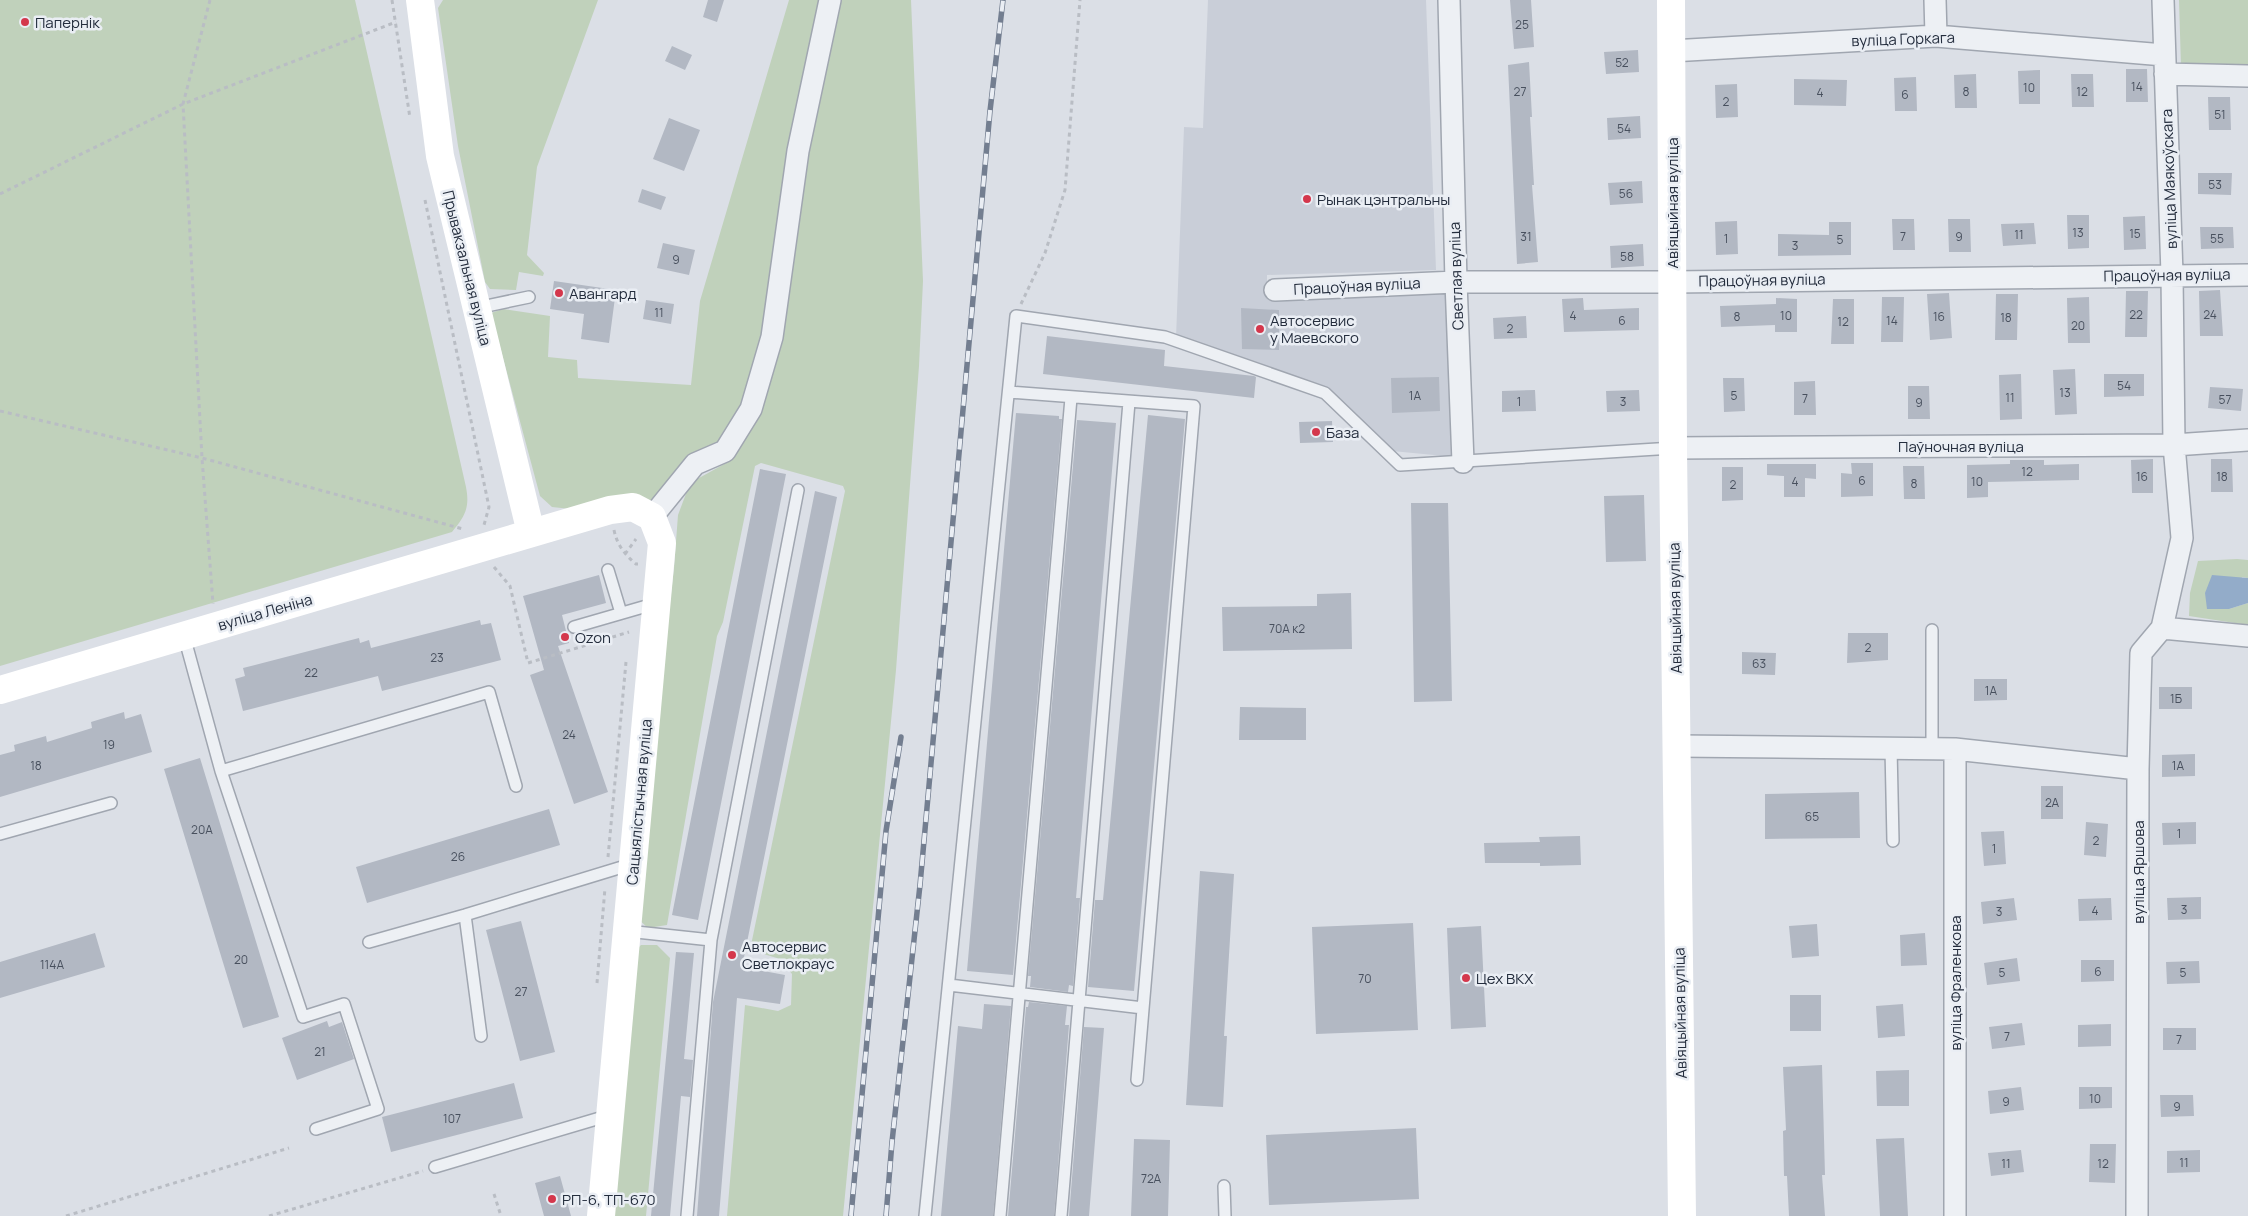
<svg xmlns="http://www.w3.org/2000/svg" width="2248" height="1216" font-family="Manrope,sans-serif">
	<rect width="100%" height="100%" fill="#dbdfe6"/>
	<!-- built -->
	<path fill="#c9ced8" d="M1208 0H1426L1436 270 1267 275V298L1454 293 1455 457 1392 451 1335 404 1261 376 1176 338 1184 127 1203 128Z"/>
	<!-- green -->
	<path fill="#c0d1bb" d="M0 0H355L466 487C470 508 465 516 452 532L0 666Z
		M443 0H598L537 167 527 255 544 273 543 276 519 272 516 290 490 289 485 282 458 146 438 8Z
		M789 0H824L762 343 744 399 724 438 688 463 653 504 580 510 552 507 540 496 491 313 503 309 550 316 548 357 577 360 578 378 691 385 700 301Z
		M840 0H911L923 281 919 366 896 670 843 1216H727L745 1005 778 1011 791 1005 792 974 780 959 750 950 845 491 843 486 761 463 755 466 723 622 717 636 667 925 648 928 636 917 635 909 674 568 678 515 690 483 728 462 764 394 810 140Z
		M2179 0H2248V67H2181Z
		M2237 559 2248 560V578L2242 577 2229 609 2248 603V625L2189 616 2190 593 2198 561Z
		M641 945H657L670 958 646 1216H608L632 954Z"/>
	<!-- water -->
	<path fill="#93acc9" d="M2212 575 2248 578V603L2229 609H2207L2205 593Z"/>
	<!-- building -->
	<path fill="#b2b8c3" d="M708 0H724L717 22 703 17Z
		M1510 0H1531L1534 47 1514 49Z
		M672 46 692 55 685 70 665 61Z
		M1638 50 1639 72 1606 74 1604 52Z
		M1529 62 1532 117H1530L1534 185H1532L1538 262 1517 264 1508 65Z
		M2126 69H2147L2148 102H2126Z
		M2040 70V104H2019L2018 71Z
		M1976 74 1977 108H1955L1954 75Z
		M2071 74H2093L2094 107H2072Z
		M1916 77 1917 111H1895L1894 78Z
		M1794 79 1847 80 1846 106 1794 105Z
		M1737 84 1738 117 1716 118 1715 85Z
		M2208 97H2230L2231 130H2209Z
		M1640 116 1641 138 1608 140 1607 118Z
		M669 118 700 130 684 171 653 159Z
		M2198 173H2232L2231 195 2198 194Z
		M1642 181 1643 203 1610 205 1608 183Z
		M642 189 666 197 661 210 638 202Z
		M2067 215H2089V248L2068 249Z
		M2145 216 2146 249 2124 250 2123 217Z
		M1892 219H1914L1915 250H1893Z
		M1948 219H1970L1971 252H1949Z
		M1737 221 1738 254 1716 255 1715 222Z
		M1829 222H1851V255L1778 256V234L1829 235Z
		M2034 223 2036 244 2003 246 2001 224Z
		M2200 227H2233L2234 248 2201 249Z
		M663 243 695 250 689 275 657 268Z
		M1643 244 1644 266 1611 268 1610 246Z
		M554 281 616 290 609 343 581 339 584 314 550 309Z
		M2220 290 2223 336H2200L2199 291Z
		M2126 291H2148L2147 337H2125Z
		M1949 293 1952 338 1930 340 1927 294Z
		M1996 294H2018L2017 340H1995Z
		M1882 297H1904L1903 342H1881Z
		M2089 297 2090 343H2068L2067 298Z
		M1583 298 1584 310 1639 308V330L1564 332 1562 299Z
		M1776 298 1797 299V332H1775V325L1721 327 1720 306 1776 304Z
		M1833 299H1854V344H1831Z
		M646 300 674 304 671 324 643 319Z
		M1241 308 1279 310V350L1242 349Z
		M1526 316 1527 338 1494 339 1493 318Z
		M1047 336 1165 350 1164 366 1254 376 1256 377 1254 398 1043 374Z
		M2075 369 2077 414 2055 415 2053 370Z
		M2021 374 2022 419 2000 420 1999 375Z
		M2104 374H2144V396L2104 397Z
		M1439 377 1440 411 1392 413 1391 378Z
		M1723 378H1744L1745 411 1724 412Z
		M1815 381 1816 415H1794V382Z
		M1908 386H1929L1930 419H1908Z
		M2210 387 2243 389 2241 411 2208 408Z
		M1535 390 1536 411 1502 412V391Z
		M1639 390 1640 411 1607 412 1606 391Z
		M1016 413 1059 416V419H1062L1013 975 967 971Z
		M1148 415 1185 419 1134 991 1088 987 1095 900H1103Z
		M1077 420 1116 423 1076 898H1080L1073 986 1069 985 1068 992 1030 987 1031 976H1028Z
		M1332 421 1333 442 1300 443 1299 422Z
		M2153 459V493H2132L2131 460Z
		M2211 459H2232L2233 492H2211Z
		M2010 460H2044V465L2079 464V480L1988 482V497L1967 498V465L2010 464Z
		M1851 463H1873V496L1841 497V473L1852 474Z
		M1767 464H1816V479L1805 478V497H1784V476L1767 475Z
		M1903 466H1924L1925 499H1904Z
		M1722 467H1743V500L1722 501Z
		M760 469 786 474 698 920 672 915Z
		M815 491 837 497 742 967 785 975 780 1004 737 998 719 1216H697L713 1002Z
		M1644 495 1646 561 1606 562 1604 496Z
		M1411 503H1448L1452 701 1414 702Z
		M599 575 606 603 562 615 569 643 558 646 608 792 574 804 530 675 544 670 523 596Z
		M1351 593 1352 649 1223 651 1222 607 1317 606V594Z
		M480 620 481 625 491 623 501 660 382 691 378 676 243 711 235 679 245 676 243 668 359 638 360 643 369 640 371 648Z
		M1848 633H1888V660L1847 663Z
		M1742 652 1776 653 1775 675 1742 674Z
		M1974 679H2007V700L1974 701Z
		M2159 687H2192V709H2159Z
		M1240 707 1306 708V740H1239Z
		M124 712 125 719 141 714 152 752 0 797V755L15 751 14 745 46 736 47 742 92 728 91 722Z
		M2195 754V776L2162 777V755Z
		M200 758 279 1017 243 1028 164 769Z
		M2041 786H2063V819H2041Z
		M1859 792 1860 838 1765 839V794Z
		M549 809 560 845 367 903 356 867Z
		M2086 822 2108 824 2106 857 2084 855Z
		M2196 822V844L2163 845 2162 823Z
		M2004 831 2006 864 1984 866 1981 832Z
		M1580 836 1581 865 1540 866V863H1485L1484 843 1540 842 1539 837Z
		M1200 871 1234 874 1224 1036H1227L1223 1107 1186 1105Z
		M2201 897V919L2168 920 2167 898Z
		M2014 898 2017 920 1983 924 1981 902Z
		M2111 898 2112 920 2079 921 2078 899Z
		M521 921 555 1052 520 1061 486 930Z
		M1413 923 1418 1030 1316 1034 1312 927Z
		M1817 924 1819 956 1792 958 1789 926Z
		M1481 926 1486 1027 1451 1029 1447 928Z
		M95 933 105 967 0 998V962Z
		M1925 933 1927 965 1901 966 1900 935Z
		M676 952 694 953 684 1059 693 1060 690 1097 681 1096 670 1216H651Z
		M2017 958 2020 981 1987 985 1984 963Z
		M2081 960H2114V981L2081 982Z
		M2199 961 2200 983 2167 984 2166 962Z
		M1790 995H1821V1031H1790Z
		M1029 1002 1067 1006 1065 1025H1069L1054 1216H1008L1026 1007H1028Z
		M984 1004 1011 1006 993 1216H941L958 1026 982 1029Z
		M1903 1004 1905 1036 1878 1038 1876 1006Z
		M327 1021 329 1027 342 1022 354 1059 297 1080 282 1038Z
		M2022 1023 2025 1045 1992 1049 1989 1027Z
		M2111 1024V1046L2078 1047V1025Z
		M1084 1027 1104 1028 1089 1216H1069Z
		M2163 1028H2196V1050H2163Z
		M1822 1065 1825 1175H1822L1825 1216H1789L1787 1176H1784L1783 1131 1786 1130 1783 1067Z
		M1909 1070V1106H1877L1876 1071Z
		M514 1083 523 1118 391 1152 382 1117Z
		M2021 1087 2024 1110 1990 1114 1988 1091Z
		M2079 1087H2112V1108L2079 1109Z
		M2160 1095H2193L2194 1116 2161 1117Z
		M1416 1128 1419 1199 1269 1205 1266 1135Z
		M1904 1138 1908 1216H1880L1876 1139Z
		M1134 1139 1170 1140 1168 1216H1131Z
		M2090 1144H2116L2115 1183 2089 1182Z
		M2021 1150 2024 1172 1991 1176 1988 1153Z
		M2200 1150V1172L2167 1173V1151Z
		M560 1176 571 1216H544L535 1183Z"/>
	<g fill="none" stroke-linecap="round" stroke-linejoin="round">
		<defs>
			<path id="lane" d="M477 308 529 297
				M1009 392 1194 406 1137 1080
				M608 570 621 613
				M574 627 657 603
				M1932 630V749
				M184 636 221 771 303 1017 344 1004 378 1109 316 1129
				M1891 748 1893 841
				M221 771 489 692 516 786
				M0 834 111 803
				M465 915 481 1036
				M627 931 711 940
				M369 942 465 915 632 864
				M949 985 1143 1008
				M435 1167 610 1115
				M1224 1186 1225 1216
				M687 1216 711 940 798 490
				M925 1216 1016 316 1165 337 1325 393 1400 465 1673 448
				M1000 1216 1071 398
				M1061 1216 1129 402"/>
			<path id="street" d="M1449 0 1456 282 1463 462
				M1935 0 1936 36
				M1671 51 1936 36 2164 55
				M2165 74 2248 76
				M1275 290 1456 282H1673L2248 275
				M1673 448 2174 445 2248 440
				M652 517 695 464 725 451 751 409 772 337 798 151 830 0
				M2162 628 2248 636
				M1677 746 1955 749 2138 769
				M1955 749V1216
				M2137 1216 2138 769 2141 653 2162 628 2182 538 2174 445 2172 275 2163 0"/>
		</defs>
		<!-- lane casing -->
		<use href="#lane" stroke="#a0a6b0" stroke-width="14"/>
		<!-- street casing -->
		<use href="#street" stroke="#a0a6b0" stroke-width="24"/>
		<!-- path -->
		<path stroke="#b9bdc4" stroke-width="3" stroke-dasharray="4 4" stroke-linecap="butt" d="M210 0 183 104 202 458 213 604
			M392 0 410 118
			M0 194 183 104 396 22
			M425 200 489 507 484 525
			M1021 304 1045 253 1065 190 1080 0
			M0 411 202 458 463 529
			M614 530C617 545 625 555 636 564H638
			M625 554 636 539
			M494 567 510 586 528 663 629 632
			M608 857 626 662
			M597 983 605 888
			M494 1194 501 1216
			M66 1216 289 1148
			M269 1216 423 1171"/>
		<!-- lane -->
		<use href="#lane" stroke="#edf0f4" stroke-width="11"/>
		<!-- street -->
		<use href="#street" stroke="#edf0f4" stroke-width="21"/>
		<!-- secondary -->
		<path stroke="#fff" stroke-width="28" d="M420 0 440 156 531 533
			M1671 0 1673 448 1682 1216
			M0 690 610 510 633 507 652 517 662 543 601 1216"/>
		<defs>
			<path id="rail" d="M851 1216 886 831 901 737
				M886 1216 892 1142 920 885 990 111 1003 0"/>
		</defs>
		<!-- rail casing -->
		<use href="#rail" stroke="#737e90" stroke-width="5.5"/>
		<!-- rail -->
		<use href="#rail" stroke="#eaeef4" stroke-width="4" stroke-dasharray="11" stroke-linecap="butt"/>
	</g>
	<!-- markers -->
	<g fill="#d4374c" stroke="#eaeef4" stroke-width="2">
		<circle cx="25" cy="22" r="5"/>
		<circle cx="1307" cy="199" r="5"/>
		<circle cx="559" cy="293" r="5"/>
		<circle cx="1260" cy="329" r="5"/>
		<circle cx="1316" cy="432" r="5"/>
		<circle cx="565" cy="637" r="5"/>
		<circle cx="732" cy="955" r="5"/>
		<circle cx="1466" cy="978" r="5"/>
		<circle cx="552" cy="1199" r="5"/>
	</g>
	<g text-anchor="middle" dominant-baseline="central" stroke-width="5" stroke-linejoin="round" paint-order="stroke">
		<!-- number labels -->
		<g font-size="12" fill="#48505e">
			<text x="1522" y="24">25</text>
			<text x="1622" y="62">52</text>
			<text x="2137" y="86">14</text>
			<text x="2029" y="87">10</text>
			<text x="1520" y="91">27</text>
			<text x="1966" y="91">8</text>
			<text x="2082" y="91">12</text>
			<text x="1820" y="92">4</text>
			<text x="1905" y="94">6</text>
			<text x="1726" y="101">2</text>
			<text x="2220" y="114">51</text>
			<text x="1624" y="128">54</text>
			<text x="2215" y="184">53</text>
			<text x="1626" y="193">56</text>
			<text x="2078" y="232">13</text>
			<text x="2135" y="233">15</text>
			<text x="2019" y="234">11</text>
			<text x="1526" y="236">31</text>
			<text x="1903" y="236">7</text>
			<text x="1959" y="236">9</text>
			<text x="1726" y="238">1</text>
			<text x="2217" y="238">55</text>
			<text x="1840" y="239">5</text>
			<text x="1795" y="245">3</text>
			<text x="1627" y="256">58</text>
			<text x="676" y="259">9</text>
			<text x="659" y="312">11</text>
			<text x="2136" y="314">22</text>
			<text x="2210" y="314">24</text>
			<text x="1573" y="315">4</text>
			<text x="1786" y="315">10</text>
			<text x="1737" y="316">8</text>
			<text x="1939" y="316">16</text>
			<text x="2006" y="317">18</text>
			<text x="1622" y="320">6</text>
			<text x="1892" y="320">14</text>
			<text x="1843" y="321">12</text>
			<text x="2078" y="325">20</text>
			<text x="1510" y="328">2</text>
			<text x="2124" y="385">54</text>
			<text x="2065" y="392">13</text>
			<text x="1415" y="395">1А</text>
			<text x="1734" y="395">5</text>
			<text x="2010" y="397">11</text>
			<text x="1805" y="398">7</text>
			<text x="2225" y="399">57</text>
			<text x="1519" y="401">1</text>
			<text x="1623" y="401">3</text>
			<text x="1919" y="402">9</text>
			<text x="2027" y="471">12</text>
			<text x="2142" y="476">16</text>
			<text x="2222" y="476">18</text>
			<text x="1862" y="480">6</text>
			<text x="1795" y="481">4</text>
			<text x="1977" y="481">10</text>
			<text x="1914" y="483">8</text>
			<text x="1733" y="484">2</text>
			<text x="1287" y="628">70А к2</text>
			<text x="1868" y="647">2</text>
			<text x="437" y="657">23</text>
			<text x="1759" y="663">63</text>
			<text x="311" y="672">22</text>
			<text x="1991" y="690">1А</text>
			<text x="2176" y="698">1Б</text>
			<text x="569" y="734">24</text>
			<text x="109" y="744">19</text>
			<text x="36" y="765">18</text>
			<text x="2178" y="765">1А</text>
			<text x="2052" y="802">2А</text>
			<text x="1812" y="816">65</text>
			<text x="202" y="829">20А</text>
			<text x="2179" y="833">1</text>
			<text x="2096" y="840">2</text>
			<text x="1994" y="848">1</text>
			<text x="458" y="856">26</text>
			<text x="2184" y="909">3</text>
			<text x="2095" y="910">4</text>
			<text x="1999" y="911">3</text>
			<text x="241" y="959">20</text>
			<text x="52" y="964">114А</text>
			<text x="2098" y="971">6</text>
			<text x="2002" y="972">5</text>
			<text x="2183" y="972">5</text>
			<text x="1365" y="978">70</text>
			<text x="521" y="991">27</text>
			<text x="2007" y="1036">7</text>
			<text x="2179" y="1039">7</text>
			<text x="320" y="1051">21</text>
			<text x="2095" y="1098">10</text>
			<text x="2006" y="1101">9</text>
			<text x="2177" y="1106">9</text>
			<text x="452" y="1118">107</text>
			<text x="2184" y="1162">11</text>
			<text x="2006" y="1163">11</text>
			<text x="2103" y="1163">12</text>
			<text x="1151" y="1178">72А</text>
		</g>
		<!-- poi labels -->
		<g font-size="15" fill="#242d3d" stroke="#eaeef4" text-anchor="start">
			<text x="35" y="22">Папернік</text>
			<text x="1317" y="199">Рынак цэнтральны</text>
			<text x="569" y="293">Авангард</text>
			<text x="1270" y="320">Автосервис<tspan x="1270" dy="17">у Маевского</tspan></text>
			<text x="1326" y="432">База</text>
			<text x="575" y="637">Ozon</text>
			<text x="742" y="946">Автосервис<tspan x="742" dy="17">Светлокраус</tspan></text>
			<text x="1476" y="978">Цех ВКХ</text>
			<text x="562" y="1199">РП-6, ТП-670</text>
		</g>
		<!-- street labels -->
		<g font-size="15" fill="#242d3d" stroke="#eaeef4">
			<text transform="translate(1903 39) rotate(-2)">вуліца Горкага</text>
			<text transform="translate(2169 179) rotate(-92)">вуліца Маякоўскага</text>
			<text transform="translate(1672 203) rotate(-90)">Авіяцыйная вуліца</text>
			<text transform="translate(467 268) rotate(76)">Прывакзальная вуліца</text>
			<text transform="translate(2167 275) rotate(-1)">Працоўная вуліца</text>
			<text transform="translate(1456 276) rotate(-92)">Светлая вуліца</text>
			<text transform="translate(1762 280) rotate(-1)">Працоўная вуліца</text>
			<text transform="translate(1357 286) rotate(-3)">Працоўная вуліца</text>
			<text x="1961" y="446">Паўночная вуліца</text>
			<text transform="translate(1675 608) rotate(-91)">Авіяцыйная вуліца</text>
			<text transform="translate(265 612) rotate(-16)">вуліца Леніна</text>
			<text transform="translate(639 802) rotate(-85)">Сацыялістычная вуліца</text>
			<text transform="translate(2138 872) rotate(-90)">вуліца Яршова</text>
			<text transform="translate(1955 983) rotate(-90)">вуліца Фраленкова</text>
			<text transform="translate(1680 1013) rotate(-91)">Авіяцыйная вуліца</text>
		</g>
	</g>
</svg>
